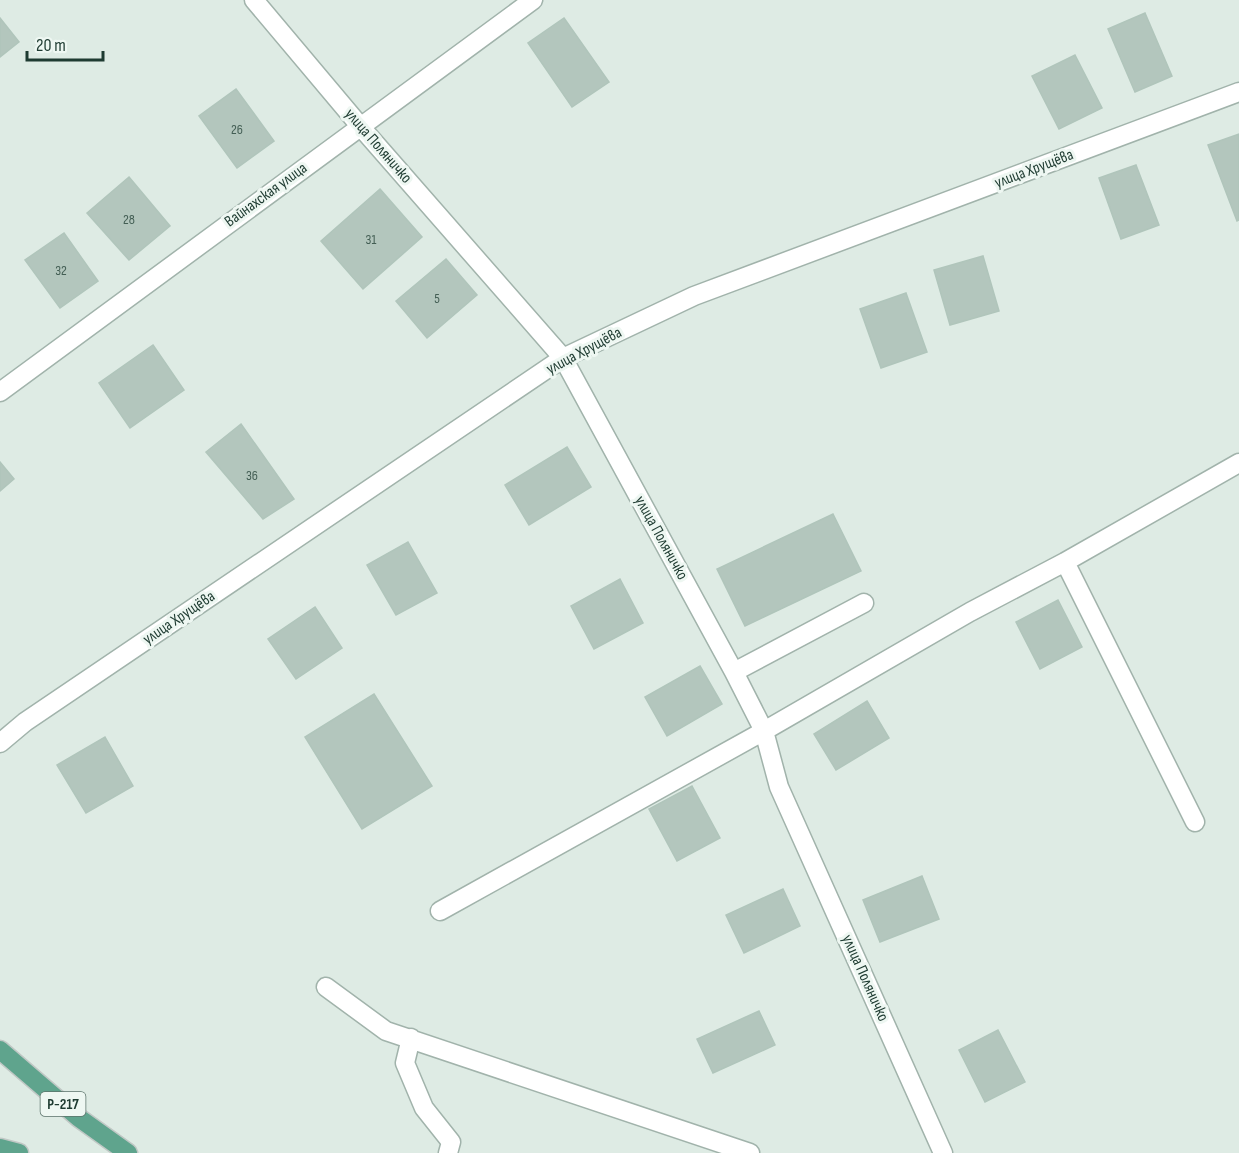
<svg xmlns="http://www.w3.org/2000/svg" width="1239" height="1153" font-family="'Sofia Sans Condensed',sans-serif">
	<rect width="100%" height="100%" fill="#deebe4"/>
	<!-- building -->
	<path fill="#b3c6bd" stroke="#b0c5bb" stroke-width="1.5" d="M1145 13 1172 76 1135 92 1108 29Z
		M0 18 19 42 0 57Z
		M564 18 609 82 572 107 528 43Z
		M1075 55 1102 108 1059 129 1032 76Z
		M236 89 274 141 237 168 199 116Z
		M1239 134V220L1237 221 1208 145Z
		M1136 165 1159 225 1121 239 1099 178Z
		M129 177 170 226 129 260 87 213Z
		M380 189 422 237 363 289 321 241Z
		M64 233 98 281 60 308 25 260Z
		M983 256 999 311 950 325 934 270Z
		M446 259 477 295 427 338 396 301Z
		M906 293 927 352 881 368 860 309Z
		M153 345 184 390 130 428 99 383Z
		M241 424 294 499 263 519 206 452Z
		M567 447 591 487 529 525 505 485Z
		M0 462 14 479 0 491Z
		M833 514 861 571 745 626 717 569Z
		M408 542 437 593 396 615 367 565Z
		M620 579 643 623 594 649 571 606Z
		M1058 600 1082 647 1040 669 1016 622Z
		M315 607 342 648 296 679 268 639Z
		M700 666 722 704 667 736 645 697Z
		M374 694 432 786 362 829 305 737Z
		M867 701 889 738 836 770 814 734Z
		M105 737 133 786 86 813 57 765Z
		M692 786 720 838 677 861 649 809Z
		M922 876 939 919 880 942 863 900Z
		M783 889 800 926 744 953 726 915Z
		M759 1011 775 1045 713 1073 697 1039Z
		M998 1030 1025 1082 985 1102 959 1050Z"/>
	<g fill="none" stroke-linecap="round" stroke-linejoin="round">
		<defs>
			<path id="minor" d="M254 0 360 126 563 358 734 672 764 731 779 787 943 1153
				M0 392 533 0
				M1065 562 1195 822
				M734 672 864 603
				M0 743 25 722 563 358 694 296 1239 92
				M440 911 764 731 970 612 1065 562 1239 463
				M326 987 386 1031 750 1153
				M411 1038 405 1063 424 1108 451 1142 448 1153"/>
			<path id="major" d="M0 1050 79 1118 128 1153
				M0 1148 19 1153"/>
		</defs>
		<!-- minor casing -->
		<use href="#minor" stroke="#a1b3ab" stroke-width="21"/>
		<!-- major casing -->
		<use href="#major" stroke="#c0c8c5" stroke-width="21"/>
		<!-- minor -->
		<use href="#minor" stroke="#fff" stroke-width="18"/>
		<!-- major -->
		<use href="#major" stroke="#5fa48d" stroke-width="18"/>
	</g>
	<g text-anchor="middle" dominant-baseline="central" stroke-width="6" stroke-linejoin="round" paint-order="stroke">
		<!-- number labels -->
		<g font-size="14" fill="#435e54">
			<text x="237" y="129">26</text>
			<text x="129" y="219">28</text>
			<text x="371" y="239">31</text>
			<text x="61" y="270">32</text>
			<text x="437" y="298">5</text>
			<text x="252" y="475">36</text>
		</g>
		<!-- shield labels -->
		<rect fill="#eef7f2" stroke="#5c736b" stroke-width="1.5" x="40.5" y="1092" width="45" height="24" rx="4.5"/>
		<g font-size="15" font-weight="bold" fill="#1e3b31">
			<text x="63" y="1104">Р-217</text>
		</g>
		<!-- street labels -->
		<g font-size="16" fill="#1e3b31" stroke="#eef7f2">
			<text transform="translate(378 146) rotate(49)">улица Поляничко</text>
			<text transform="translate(1034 169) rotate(-21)">улица Хрущёва</text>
			<text transform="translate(266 195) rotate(-36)">Вайнахская улица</text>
			<text transform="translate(584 351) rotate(-28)">улица Хрущёва</text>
			<text transform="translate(661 538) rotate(61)">улица Поляничко</text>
			<text transform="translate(179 618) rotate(-34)">улица Хрущёва</text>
			<text transform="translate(865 978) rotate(66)">улица Поляничко</text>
		</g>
	</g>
	<!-- scale -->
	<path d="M27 51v9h76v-9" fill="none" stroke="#1e3b31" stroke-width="3"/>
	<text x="36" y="51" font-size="18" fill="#1e3b31" stroke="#eef7f2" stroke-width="4.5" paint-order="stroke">20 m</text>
</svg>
